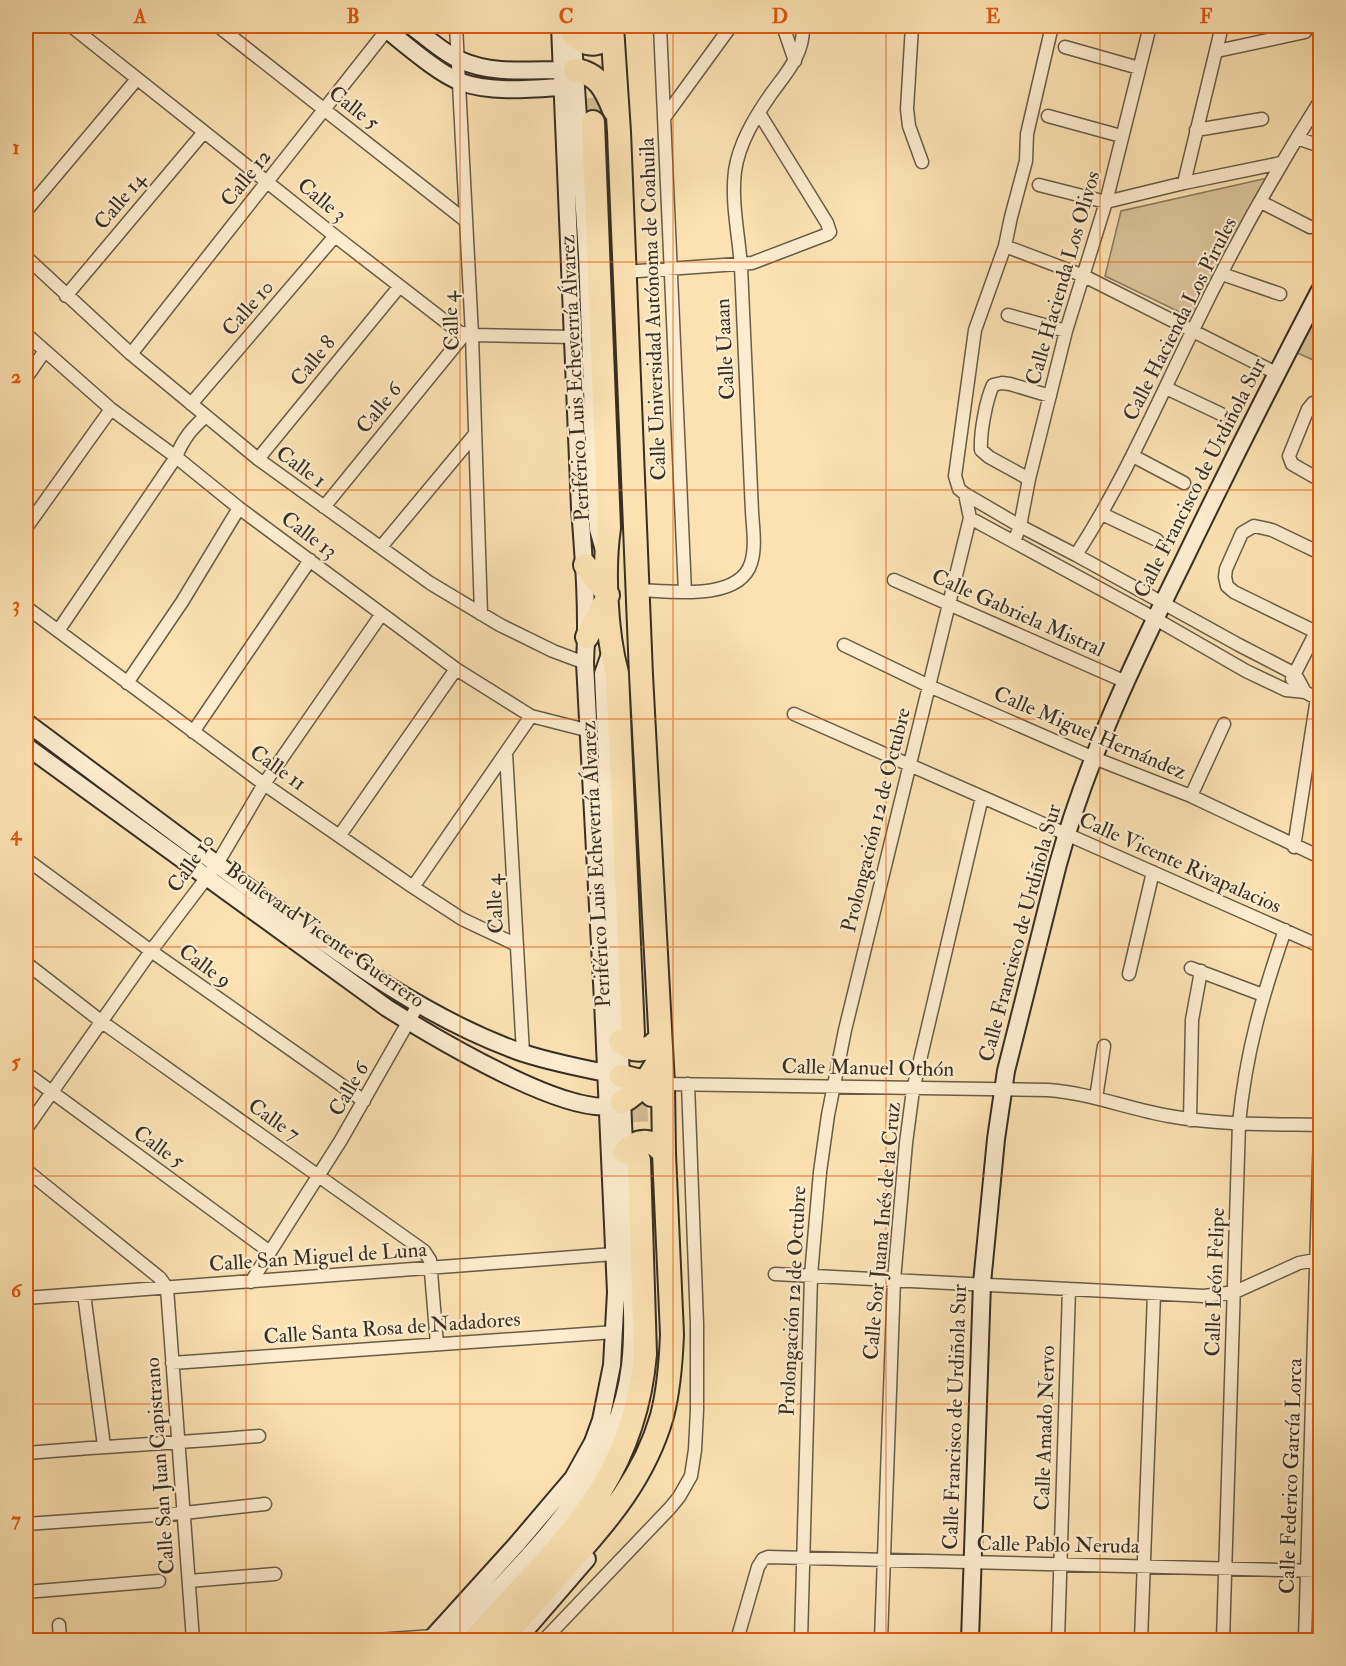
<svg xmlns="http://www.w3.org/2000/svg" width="1346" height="1666" font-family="'IM FELL Double Pica',serif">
	<rect width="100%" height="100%" fill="#fce2b3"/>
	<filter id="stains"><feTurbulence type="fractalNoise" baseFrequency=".00333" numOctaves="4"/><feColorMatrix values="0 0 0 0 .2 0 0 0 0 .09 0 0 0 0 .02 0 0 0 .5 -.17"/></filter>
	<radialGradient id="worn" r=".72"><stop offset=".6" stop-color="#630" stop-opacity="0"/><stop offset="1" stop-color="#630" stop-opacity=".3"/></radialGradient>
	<!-- green -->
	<path fill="#dbc49b" stroke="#897a60" stroke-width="1.5" d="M1272 177 1194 319 1105 276 1121 211Z
		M1320 303V363L1295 352Z"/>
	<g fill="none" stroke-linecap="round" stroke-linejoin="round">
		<!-- highway-tunnel -->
		<path stroke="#d5be96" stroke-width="22" stroke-dasharray="22 11" stroke-linecap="butt" d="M588 32 593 122
			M633 1034 639 1160"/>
		<defs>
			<path id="street" d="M71 26 335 236 459 332 472 335 574 337
				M218 26 466 221
				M456 26 472 335 481 614
				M660 26 685 592
				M783 26 795 61
				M912 26 907 109 909 126 922 162
				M1052 26 1027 134 1026 161 1011 217 1005 246 975 330 955 476 959 489 965 494 1020 526 1076 555 1239 645 1295 674 1305 692
				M1065 47 1139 68
				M1217 51 1305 32
				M1048 116 1121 136
				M664 118 731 26
				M1196 130 1262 119
				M1297 138 1320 146
				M1184 183 1222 26
				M1039 185 1106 202 1184 183 1281 163
				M1261 202 1310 227
				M26 211 137 79
				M1005 246 1084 276 1278 374
				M26 257 131 354 258 459 430 583 500 625 553 651 585 663
				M624 272 752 263 828 234 830 232 827 223 759 113
				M1222 274 1280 294
				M66 296 204 132
				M1008 315 1066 331
				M26 334 111 409 176 457 239 508 456 669 531 716 590 731
				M131 354 390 26
				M26 378 44 352
				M1166 388 1221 414
				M1320 402 1313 403 1308 409 1289 456 1292 464 1320 480
				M191 404 335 236
				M1133 456 1184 483
				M258 459 399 287
				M1029 479 989 457 981 450C980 433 986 400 993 385L1002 383 1010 384 1050 396
				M324 507 464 335
				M1102 514 1157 540
				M970 518 1154 618 1246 671 1286 690 1305 692 1320 700
				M26 528 111 409
				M1014 542 1020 526 1029 479 1066 331 1106 202 1150 26
				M381 547 475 434
				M1076 555C1122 484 1155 408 1192 332 1230 253 1273 175 1320 101
				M894 580 1126 682
				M637 590C669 591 739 602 751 563 756 548 753 528 752 512 748 430 745 348 741 267 739 236 731 203 735 171 739 143 755 117 771 94 787 72 804 54 803 26
				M26 607 264 784 413 887 462 919 517 945
				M58 631 176 457C183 439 192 428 206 416
				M1316 632 1234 592 1227 586 1225 577 1226 569 1242 533 1254 526 1272 530 1320 553
				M844 645 929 686 1094 758 1191 796 1320 857
				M1292 679 1320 624
				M127 683 182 602 239 508
				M794 714 1320 946
				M193 732 310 560
				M506 753 523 1053
				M1191 796 1224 724
				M340 835 456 669
				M1294 847 1317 698
				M26 859 151 951 364 1101
				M413 887 531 716
				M26 963 102 1022 424 1251 430 1260 437 1344
				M1191 968 1263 995
				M1129 974 1153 872
				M26 1073 270 1252
				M663 1084 1048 1090C1090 1093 1128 1109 1169 1116 1219 1125 1270 1124 1320 1125
				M1096 1098 1104 1046
				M1190 1120 1192 1020 1201 971
				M26 1129 151 951 217 864 264 784 381 615
				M26 1170 160 1278 167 1288 193 1640
				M775 1274 1204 1296 1235 1292 1299 1263 1320 1259
				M251 1282 341 1140 418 1005
				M84 1294 104 1446
				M26 1298 614 1254
				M172 1363 615 1332
				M26 1453C103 1446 181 1443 259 1436
				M26 1524 184 1513 265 1504
				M189 1581 275 1574
				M26 1592 159 1581
				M59 1625 60 1640
				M376 1640 434 1636
				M544 1640 670 1508 679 1497 691 1476 695 1450 697 1410V1324L688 1084
				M737 1640 758 1567 763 1559 768 1557 1320 1571
				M801 1640 811 1275 820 1172 828 1115 845 1030 970 518 965 494
				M881 1640 894 1280 906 1143 913 1090 982 797
				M1058 1640 1069 1289
				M1141 1640 1154 1294
				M1223 1640 1239 1123C1246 1052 1262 997 1285 930
				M1305 1640 1320 1133"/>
			<path id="secondary" d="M382 26C403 42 437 73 461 82 493 94 538 88 572 86
				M411 26C427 37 443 53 460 60 495 76 534 69 571 70
				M572 26 587 255 596 497 598 529 604 550
				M26 722C97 775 169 829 241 882 330 947 418 1016 523 1053 554 1063 585 1069 616 1075
				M26 746 387 1008C427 1033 575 1123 617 1104
				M430 1640 516 1545 573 1478 593 1442 601 1420 612 1365 616 1292 603 1001 585 663C588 612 584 560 580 508L560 26
				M450 1640C523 1559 616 1482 630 1366 635 1323 630 1277 628 1234L603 674 611 651
				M517 1640 587 1559
				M970 1640 982 1283 996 1139 1006 1071 1058 864C1087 759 1135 659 1183 562 1227 471 1273 380 1320 290"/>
			<path id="highway" d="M572 32C585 49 606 48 612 26
				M575 70C598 73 606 90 614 110
				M593 122 609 528C603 569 606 633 617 673L633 1034
				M585 565 608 595
				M587 637 607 598
				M620 1041C633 1054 649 1052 660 1038
				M621 1076 637 1080 652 1095
				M622 1102C641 1092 651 1074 661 1056
				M625 1152C637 1138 653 1138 664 1154
				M474 1640C556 1548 634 1486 645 1354L639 1160
				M500 1640C523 1615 545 1590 567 1565 608 1520 645 1476 662 1416 669 1389 671 1361 672 1334L664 1154 663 1084 641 675 619 132 612 26"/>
		</defs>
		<!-- street casing -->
		<use href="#street" stroke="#685c48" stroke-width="15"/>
		<!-- secondary casing -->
		<use href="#secondary" stroke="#372f24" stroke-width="20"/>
		<!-- highway casing -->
		<use href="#highway" stroke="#372f24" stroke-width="26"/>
		<!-- street -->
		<use href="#street" stroke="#fdecce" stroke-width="12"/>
		<!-- secondary -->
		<use href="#secondary" stroke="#fdecce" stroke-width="16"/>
		<!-- highway -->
		<use href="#highway" stroke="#fce2b3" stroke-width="22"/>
	</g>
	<!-- grid -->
	<path fill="none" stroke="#df570d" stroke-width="1.5" stroke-opacity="0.55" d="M246 26V1640M460 26V1640M673 26V1640M886 26V1640M1100 26V1640M26 262H1320M26 490H1320M26 719H1320M26 947H1320M26 1176H1320M26 1404H1320"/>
	<g text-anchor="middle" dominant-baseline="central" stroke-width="4.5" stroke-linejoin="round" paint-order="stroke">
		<!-- street labels -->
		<g font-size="21" fill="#372f24" stroke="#fdecce">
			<text transform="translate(354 108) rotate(38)">Calle 5</text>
			<text transform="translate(246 178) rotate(-51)">Calle 12</text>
			<text transform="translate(322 200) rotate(39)">Calle 3</text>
			<text transform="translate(120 201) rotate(-50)">Calle 14</text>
			<text transform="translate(1063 278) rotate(-74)">Calle Hacienda Los Olivos</text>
			<text transform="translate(248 308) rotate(-49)">Calle 10</text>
			<text transform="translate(653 309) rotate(-92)">Calle Universidad Autónoma de Coahuila</text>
			<text transform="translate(1180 319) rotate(-63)">Calle Hacienda Los Pirules</text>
			<text transform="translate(451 321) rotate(-93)">Calle 4</text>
			<text transform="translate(725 349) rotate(-93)">Calle Uaaan</text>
			<text transform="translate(313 361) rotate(-51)">Calle 8</text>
			<text transform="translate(575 378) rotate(-93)">Periférico Luis Echeverría Álvarez</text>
			<text transform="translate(379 408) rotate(-51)">Calle 6</text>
			<text transform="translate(301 467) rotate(36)">Calle 1</text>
			<text transform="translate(1200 478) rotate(-63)">Calle Francisco de Urdiñola Sur</text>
			<text transform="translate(309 535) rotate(37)">Calle 13</text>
			<text transform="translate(1018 613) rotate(24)">Calle Gabriela Mistral</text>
			<text transform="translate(1090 733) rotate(23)">Calle Miguel Hernández</text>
			<text transform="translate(278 768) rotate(35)">Calle 11</text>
			<text transform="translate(876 820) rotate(-76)">Prolongación 12 de Octubre</text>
			<text transform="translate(191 863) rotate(-55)">Calle 10</text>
			<text transform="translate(1180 863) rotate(24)">Calle Vicente Rivapalacios</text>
			<text transform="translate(596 864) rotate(-93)">Periférico Luis Echeverría Álvarez</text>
			<text transform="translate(495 904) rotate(-93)">Calle 4</text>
			<text transform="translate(1020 933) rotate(-75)">Calle Francisco de Urdiñola Sur</text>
			<text transform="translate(325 935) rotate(35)">Boulevard Vicente Guerrero</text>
			<text transform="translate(205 966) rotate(36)">Calle 9</text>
			<text transform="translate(868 1068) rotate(1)">Calle Manuel Othón</text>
			<text transform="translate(349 1089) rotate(-60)">Calle 6</text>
			<text transform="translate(274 1120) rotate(35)">Calle 7</text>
			<text transform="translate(159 1147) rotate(36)">Calle 5</text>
			<text transform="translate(882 1231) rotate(-85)">Calle Sor Juana Inés de la Cruz</text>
			<text transform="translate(318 1257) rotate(-4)">Calle San Miguel de Luna</text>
			<text transform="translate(1215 1282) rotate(-88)">Calle León Felipe</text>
			<text transform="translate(793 1301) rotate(-87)">Prolongación 12 de Octubre</text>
			<text transform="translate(392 1328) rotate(-4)">Calle Santa Rosa de Nadadores</text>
			<text transform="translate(955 1417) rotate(-88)">Calle Francisco de Urdiñola Sur</text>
			<text transform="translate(1045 1428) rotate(-88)">Calle Amado Nervo</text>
			<text transform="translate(160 1466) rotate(-94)">Calle San Juan Capistrano</text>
			<text transform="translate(1291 1476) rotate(-88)">Calle Federico García Lorca</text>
			<text transform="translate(1058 1545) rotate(1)">Calle Pablo Neruda</text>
		</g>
	</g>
	<!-- margin -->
	<rect width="1346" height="1666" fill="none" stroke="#fce2b3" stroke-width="66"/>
	<rect x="33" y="33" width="1280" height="1600" fill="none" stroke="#df570d" stroke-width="2"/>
	<g font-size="20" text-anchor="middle" font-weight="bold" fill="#df570d">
		<text x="140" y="23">A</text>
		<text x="353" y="23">B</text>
		<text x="566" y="23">C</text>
		<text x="780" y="23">D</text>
		<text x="993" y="23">E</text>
		<text x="1206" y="23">F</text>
		<text x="16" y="154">1</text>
		<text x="16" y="383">2</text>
		<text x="16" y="611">3</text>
		<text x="16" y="840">4</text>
		<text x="16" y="1068">5</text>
		<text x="16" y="1297">6</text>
		<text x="16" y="1526">7</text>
	</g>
	<rect width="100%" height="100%" filter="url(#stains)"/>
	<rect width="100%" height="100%" fill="url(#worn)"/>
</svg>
